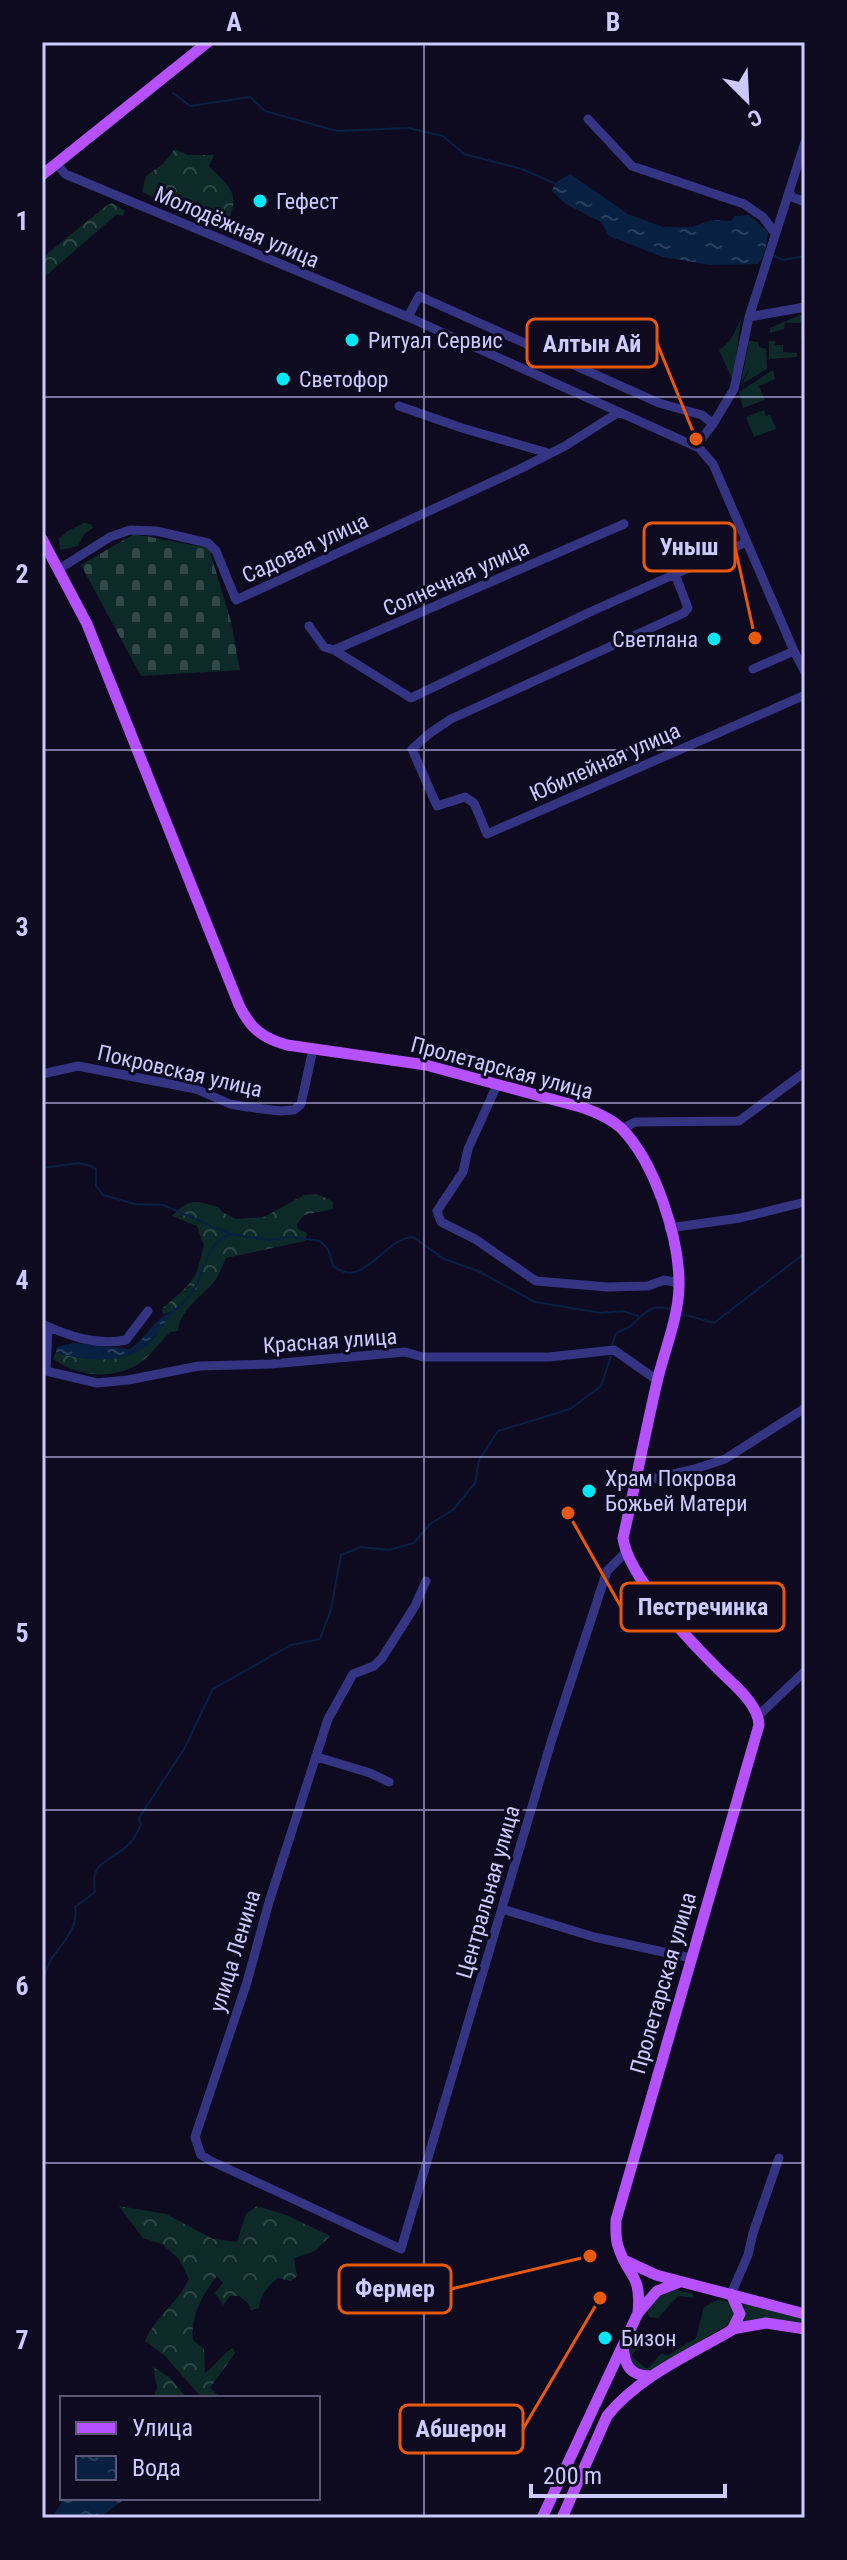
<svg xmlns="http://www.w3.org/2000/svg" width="847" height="2560" font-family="'Roboto Condensed',sans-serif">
	<defs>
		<pattern id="forest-crowns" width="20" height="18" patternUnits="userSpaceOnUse" patternTransform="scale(2)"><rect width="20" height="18" fill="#0e2a28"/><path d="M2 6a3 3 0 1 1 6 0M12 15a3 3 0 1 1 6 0" fill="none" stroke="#304848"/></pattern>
		<pattern id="cemetery-stones" width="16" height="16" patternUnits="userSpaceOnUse" patternTransform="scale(2)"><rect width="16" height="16" fill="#0e2a28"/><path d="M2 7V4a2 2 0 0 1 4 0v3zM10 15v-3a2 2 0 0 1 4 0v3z" fill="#304848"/></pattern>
		<pattern id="water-ripples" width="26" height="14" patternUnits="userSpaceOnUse" patternTransform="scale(2)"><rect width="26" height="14" fill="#082042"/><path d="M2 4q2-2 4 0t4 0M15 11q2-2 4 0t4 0" fill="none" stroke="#2b3f5e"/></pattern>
	</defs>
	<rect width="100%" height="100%" fill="#0e0b20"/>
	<!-- green -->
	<path fill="#0e2a28" d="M805 313 804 339H801V323H785L784 329 770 333V328Z
		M741 318 733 381 719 350C731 343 736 330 741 318Z
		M749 341 758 342 759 347 766 349 767 369 742 384 752 364 741 383Z
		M769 341H775V345H783V352L797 353V357L769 359Z
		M773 370 775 379 759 386 765 400 743 408 739 392Z
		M764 410 766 416 770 415 776 429 754 437 746 417Z
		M84 523 91 524 93 528 84 534 78 546 60 550 59 539 68 531Z
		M675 2290 692 2293 694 2298 678 2296 658 2318 649 2317 647 2310 657 2298Z
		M720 2299 730 2303 735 2312 732 2322 650 2372 630 2366 627 2356 638 2334 643 2335 644 2341 631 2356 647 2369 662 2353 667 2356 696 2338 704 2307Z
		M744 2301 805 2316V2328L743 2325 745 2315Z"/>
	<!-- forest -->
	<path fill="url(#forest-crowns)" d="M175 149 188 155H214L209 166C227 185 242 193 228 220L213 223 142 192 146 176 163 164Z
		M112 203 125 211 123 216 117 214 42 279V258L106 206Z
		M317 1194 332 1201 333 1209 304 1215 297 1224 298 1229 307 1233 305 1241 226 1258C222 1266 219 1275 214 1282 200 1298 181 1308 178 1331L170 1332C159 1343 147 1361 133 1367 106 1380 76 1375 53 1359L56 1352C82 1361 123 1364 146 1346 157 1337 164 1322 173 1311L163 1314 162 1309C173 1299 192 1285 197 1271 200 1262 201 1254 204 1246L197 1226 172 1216C190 1198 195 1200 218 1207L222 1212 236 1219 264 1217 304 1195Z
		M119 2206 166 2214 213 2239 237 2242 246 2214 257 2206 286 2215 330 2236 315 2251 294 2258 297 2276 291 2281 278 2278C268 2285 260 2296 259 2308L251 2310 248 2303 239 2296H230L223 2305 215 2293 223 2283 217 2276C203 2294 190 2316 193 2340L204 2349 205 2373C216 2366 221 2354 233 2348L235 2353 210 2388 221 2398H202L165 2356 145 2341C155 2317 178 2303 189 2279L179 2259 162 2244 143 2238Z
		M153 2367 169 2377 187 2398H153L157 2388Z"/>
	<!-- cemetery -->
	<path fill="url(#cemetery-stones)" d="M134 534 209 548 231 622 240 670 141 676 81 565Z"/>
	<!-- water -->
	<path fill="url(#water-ripples)" d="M570 174 628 214 663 227H693L711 220 731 221 735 216 749 215 768 232 765 253 758 264 711 265 663 257 609 236 601 222 566 204 552 191 555 183Z
		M175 1310C166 1320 156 1337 147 1345 124 1365 82 1361 56 1352L57 1347 73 1343 130 1349C147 1338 155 1317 175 1310Z
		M64 2498H126L99 2518H56L55 2513Z"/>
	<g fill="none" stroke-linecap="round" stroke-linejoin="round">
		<!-- stream -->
		<path stroke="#082042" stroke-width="2" d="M173 93 190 106 250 97 265 111 337 131 408 128 443 136 464 154 522 169 554 183
			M774 256 783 260 805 256
			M42 1167C62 1169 78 1157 96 1169V1186L103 1195 135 1204 163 1205 230 1234 269 1240 292 1237 320 1241 328 1249 333 1266C364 1291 383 1238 413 1237L444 1259 478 1271 535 1302 601 1313 623 1311 638 1316
			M172 1313C178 1307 186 1301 191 1294 205 1274 204 1244 230 1234
			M682 1314 714 1323 805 1253
			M612 1345 616 1334C621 1330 628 1329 633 1324 646 1311 653 1303 672 1310
			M42 1983C45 1975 47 1965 52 1958 63 1942 79 1928 75 1907L95 1892C89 1858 113 1863 131 1842 135 1838 138 1830 141 1825L139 1818 184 1749 213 1689 291 1645 320 1639 331 1609 341 1555 361 1547 389 1550 414 1543 430 1524 453 1510 475 1483 479 1460 498 1431 570 1409 601 1386 611 1356"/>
		<!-- minor -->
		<path stroke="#343482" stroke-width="9" d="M588 119 632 166 744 204 763 217 774 232
			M56 163 65 174 408 317 699 448 713 464 794 651 805 672
			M789 191 792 197 805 202
			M408 317 419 296 659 403 702 415 713 424
			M749 317 805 307
			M399 406 462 428 548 453
			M696 446 713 424 734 389 749 317 805 142
			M59 569 110 537 130 530 156 531 208 543 216 551 236 600 520 469 565 446 619 412
			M675 574 688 608 684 613 451 719 430 733 412 749 437 806 465 797 474 803 487 834 805 695
			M309 626 324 647 334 650 411 698 590 612 747 542
			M334 650 624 524
			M753 669 794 651
			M42 1074 78 1066 196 1089 230 1104 247 1107 280 1111 294 1110 301 1104 313 1049
			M497 1085 468 1149 463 1172 437 1211 441 1222 475 1239 536 1281 607 1287 648 1286 664 1280 679 1283
			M622 1129 635 1122 739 1121 805 1072
			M669 1228 740 1218 805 1202
			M42 1324C69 1336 96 1346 126 1340L148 1311
			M42 1370 97 1383 128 1380 199 1366 271 1364 405 1352 423 1357H549L614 1350 657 1380
			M46 1371 48 1327
			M635 1483 695 1469 725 1459 805 1408
			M426 1581 415 1606 382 1658 374 1666 353 1674 328 1719 269 1902 247 1982 195 2137 201 2155 211 2161 401 2249 552 1739 607 1571 625 1553
			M759 1715 805 1671
			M317 1757 370 1773 389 1782
			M502 1909 594 1937 691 1958
			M731 2294 748 2255 753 2233 779 2158"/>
		<!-- major -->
		<path stroke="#b651ff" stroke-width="11" d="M42 175 208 42
			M42 539 87 624 239 1005C250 1028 262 1038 287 1045L426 1065 584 1108C598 1113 610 1118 621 1128 655 1162 680 1239 679 1287 678 1320 664 1351 657 1382 645 1434 635 1486 623 1538 628 1576 688 1639 716 1667 731 1683 758 1702 759 1725L616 2220C616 2228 615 2237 618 2246 627 2277 642 2272 638 2313
			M626 2261 656 2275 805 2314
			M732 2329 766 2323 805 2329
			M623 2346C625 2367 630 2376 652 2376
			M542 2518 638 2313 657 2291 680 2282
			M562 2518 607 2416C638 2377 689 2355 732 2330L740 2314 731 2294"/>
	</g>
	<!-- grid -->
	<path fill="none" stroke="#cecaff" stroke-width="2" stroke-opacity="0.55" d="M424 42V2518M42 397H805M42 750H805M42 1103H805M42 1457H805M42 1810H805M42 2163H805"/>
	<!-- markers -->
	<g fill="#00e8f5" stroke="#0e0b20" stroke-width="3">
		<circle cx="260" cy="201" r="8"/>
		<circle cx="352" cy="340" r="8"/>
		<circle cx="283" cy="379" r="8"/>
		<circle cx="714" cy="639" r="8"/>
		<circle cx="589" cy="1491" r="8"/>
		<circle cx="605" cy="2338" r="8"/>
	</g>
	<g text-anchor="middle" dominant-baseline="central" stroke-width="6" stroke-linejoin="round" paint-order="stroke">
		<!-- poi labels -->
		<g font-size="22" fill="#cecaff" stroke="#0e0b20" text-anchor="start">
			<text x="276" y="201">Гефест</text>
			<text x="368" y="340">Ритуал Сервис</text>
			<text x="299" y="379">Светофор</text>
			<text x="698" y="639" text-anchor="end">Светлана</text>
			<text x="605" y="1478">Храм Покрова<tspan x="605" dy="25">Божьей Матери</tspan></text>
			<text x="621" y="2338">Бизон</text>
		</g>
		<!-- street labels -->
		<g font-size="22" fill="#cecaff" stroke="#0e0b20">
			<text transform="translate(237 227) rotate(23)">Молодёжная улица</text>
			<text transform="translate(305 548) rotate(-25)">Садовая улица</text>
			<text transform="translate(456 578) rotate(-24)">Солнечная улица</text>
			<text transform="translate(605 762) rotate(-24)">Юбилейная улица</text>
			<text transform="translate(502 1068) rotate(15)">Пролетарская улица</text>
			<text transform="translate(180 1071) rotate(13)">Покровская улица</text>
			<text transform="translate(330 1341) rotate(-4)">Красная улица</text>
			<text transform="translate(488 1892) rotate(-74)">Центральная улица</text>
			<text transform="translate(235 1951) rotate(-73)">улица Ленина</text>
			<text transform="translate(663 1983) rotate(-74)">Пролетарская улица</text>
		</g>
	</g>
	<!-- callouts -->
	<path fill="none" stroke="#e8590c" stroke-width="3" d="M696 439L657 343M755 638L735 547M568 1513L621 1607M590 2256L451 2289M600 2298L523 2429"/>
	<g fill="#e8590c" stroke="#0e0b20" stroke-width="3">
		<circle cx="696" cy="439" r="8"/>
		<circle cx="755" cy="638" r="8"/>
		<circle cx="568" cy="1513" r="8"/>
		<circle cx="590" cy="2256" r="8"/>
		<circle cx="600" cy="2298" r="8"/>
	</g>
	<g fill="#0e0b20" stroke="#e8590c" stroke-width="3">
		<rect x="527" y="319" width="130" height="48" rx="8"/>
		<rect x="644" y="523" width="91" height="48" rx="8"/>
		<rect x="621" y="1583" width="163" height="48" rx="8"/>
		<rect x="339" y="2265" width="112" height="48" rx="8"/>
		<rect x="400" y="2405" width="123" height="48" rx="8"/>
	</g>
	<g font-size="24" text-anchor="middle" font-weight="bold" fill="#cecaff">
		<text x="592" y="352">Алтын Ай</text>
		<text x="689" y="555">Уныш</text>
		<text x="703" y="1615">Пестречинка</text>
		<text x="395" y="2297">Фермер</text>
		<text x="461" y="2437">Абшерон</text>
	</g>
	<!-- border -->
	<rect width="847" height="2560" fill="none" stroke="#0e0b20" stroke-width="88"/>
	<!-- legend -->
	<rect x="60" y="2396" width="260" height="104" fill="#0e0b20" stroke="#5b5779" stroke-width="2"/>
	<rect x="76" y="2422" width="40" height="12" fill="#b651ff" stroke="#5b5779" stroke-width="2"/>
	<text x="132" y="2436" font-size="24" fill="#cecaff">Улица</text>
	<rect x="76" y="2456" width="40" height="24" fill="url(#water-ripples)" stroke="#5b5779" stroke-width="2"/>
	<text x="132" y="2476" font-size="24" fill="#cecaff">Вода</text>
	<!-- north arrow -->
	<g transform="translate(747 100) rotate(156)" stroke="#0e0b20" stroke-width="6" paint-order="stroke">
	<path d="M0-6L14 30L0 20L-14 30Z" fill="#cecaff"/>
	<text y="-12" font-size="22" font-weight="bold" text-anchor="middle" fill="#cecaff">С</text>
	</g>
	<!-- scale -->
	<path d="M531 2484v12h194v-12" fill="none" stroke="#cecaff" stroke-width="4"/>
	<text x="543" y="2484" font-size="24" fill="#cecaff" stroke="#0e0b20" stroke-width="6" paint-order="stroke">200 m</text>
	<rect x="44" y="44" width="759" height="2472" fill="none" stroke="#cecaff" stroke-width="3"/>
	<g font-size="26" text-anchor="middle" font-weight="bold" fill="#cecaff">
		<text x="234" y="31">A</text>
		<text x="613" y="31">B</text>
		<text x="22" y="230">1</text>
		<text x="22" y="583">2</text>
		<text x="22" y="936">3</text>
		<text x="22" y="1289">4</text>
		<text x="22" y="1642">5</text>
		<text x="22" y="1995">6</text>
		<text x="22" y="2349">7</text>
	</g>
</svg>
